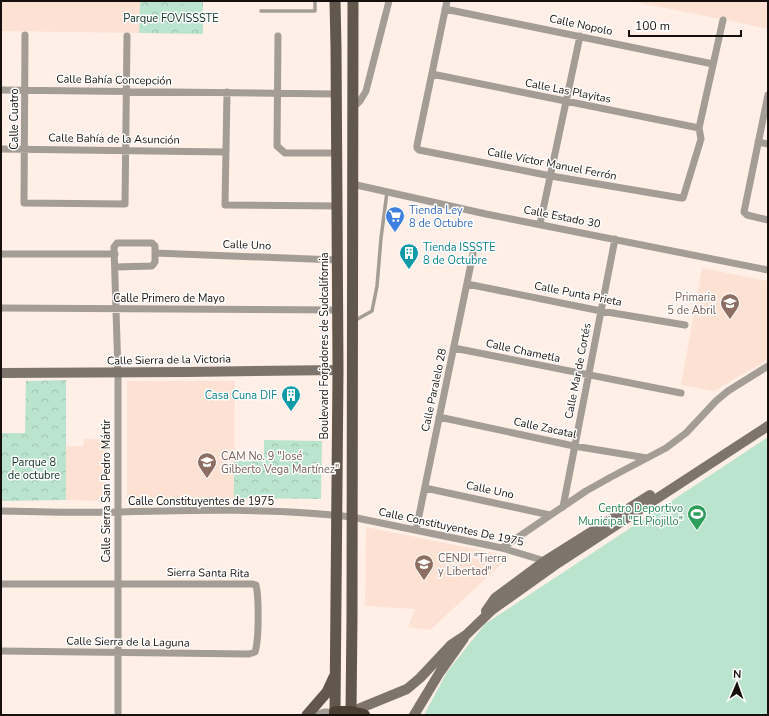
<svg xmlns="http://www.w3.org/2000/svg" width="769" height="716" font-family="'Nunito Sans',sans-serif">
	<defs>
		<pattern id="park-crowns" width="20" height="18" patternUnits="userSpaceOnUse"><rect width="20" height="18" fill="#bae4cd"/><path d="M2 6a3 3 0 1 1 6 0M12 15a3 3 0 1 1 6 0" fill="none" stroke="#9fc3af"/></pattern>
	</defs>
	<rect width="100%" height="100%" fill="#ffefe6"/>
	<!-- built -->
	<path fill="#fde2d3" d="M1 1H140L139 33 1 31Z
		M630 1H768V29L745 24Z
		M702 268 768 281V360L714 391 681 385Z
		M127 381H235L234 498H127Z
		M84 439H105V501L66 500V446H83Z
		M366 527 510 556 430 630 408 627 415 609 365 606Z"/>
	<!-- park -->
	<path fill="url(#park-crowns)" d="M140 1H203V34L139 33Z
		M66 380V500L1 501V433H25L26 381Z
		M264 440 322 441 321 499 234 498V461H264Z"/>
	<!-- garden -->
	<path fill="#bae4cd" d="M183 1H202V27L182 26Z
		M768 437V715H424L447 672 485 624Z"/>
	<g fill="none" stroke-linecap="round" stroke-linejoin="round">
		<!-- lane -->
		<path stroke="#a39d96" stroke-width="3.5" d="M261 11H315V1
			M354 321 372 311 377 286 381 238 387 192"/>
		<!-- street -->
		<path stroke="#a39d96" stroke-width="7" d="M447 1 417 145V148L419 150 551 176 681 198H683L701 139 699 128 723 20
			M445 9 713 64
			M25 35 24 203 125 204 127 36
			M278 36 277 146 285 153H336
			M432 74 699 128
			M1 90 336 94
			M227 92 225 205 337 206
			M768 95 744 212 747 215 768 220
			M352 108 360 101 366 91 389 1
			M758 142 768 144
			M1 149 226 152
			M352 184 486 214 768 270
			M540 224 580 36
			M155 253 337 260
			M1 254H115
			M115 267 152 266 155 262V246L152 243H117L114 247 118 373V715
			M467 284 601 311 685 325
			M1 308 338 310
			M454 348 681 393
			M439 417 574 446 647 458
			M425 488 550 515
			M563 507 615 239
			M1 511C40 512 80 513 119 512 197 510 275 508 352 517L502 548 545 561
			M416 530 473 254
			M502 548 586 491 611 477 666 448 686 433 716 401 728 391 768 366
			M1 584H252L256 585C259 597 259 641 255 652L249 654 1 651
			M314 715 324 712H335"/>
		<!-- secondary -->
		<path stroke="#7d746b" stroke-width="10" d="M1 373 186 372 338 370
			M486 611 495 598 545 561 650 495
			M351 712 407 689 420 678 451 645 466 635 492 610 558 563 768 426
			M414 715 440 672 464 638"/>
		<!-- primary -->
		<path stroke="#62574c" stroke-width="11" d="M335 1 336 47 338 370 335 712
			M351 712 352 618 353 1
			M307 715 327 692 334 677"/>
		<!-- highway -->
		<path stroke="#4b3f33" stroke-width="12" d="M335 715V712H351L364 715"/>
	</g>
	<!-- icons -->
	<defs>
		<symbol id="supermarket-pin" viewBox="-11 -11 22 30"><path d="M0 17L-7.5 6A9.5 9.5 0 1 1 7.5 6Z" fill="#3f7fe0" stroke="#fff"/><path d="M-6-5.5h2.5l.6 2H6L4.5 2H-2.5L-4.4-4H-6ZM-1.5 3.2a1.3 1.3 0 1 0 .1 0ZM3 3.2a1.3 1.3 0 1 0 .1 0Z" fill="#fff"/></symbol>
		<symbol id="building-pin" viewBox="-11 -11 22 30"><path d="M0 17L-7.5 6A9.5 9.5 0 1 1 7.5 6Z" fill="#0f9aa8" stroke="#fff"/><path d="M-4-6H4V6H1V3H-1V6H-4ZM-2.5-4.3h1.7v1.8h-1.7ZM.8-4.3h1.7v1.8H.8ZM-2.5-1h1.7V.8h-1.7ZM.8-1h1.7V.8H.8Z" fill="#fff"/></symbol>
		<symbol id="school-pin" viewBox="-11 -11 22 30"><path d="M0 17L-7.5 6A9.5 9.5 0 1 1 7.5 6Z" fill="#8d6e63" stroke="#fff"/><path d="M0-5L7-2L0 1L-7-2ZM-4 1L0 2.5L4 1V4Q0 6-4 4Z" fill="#fff"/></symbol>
		<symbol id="stadium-pin" viewBox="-11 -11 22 30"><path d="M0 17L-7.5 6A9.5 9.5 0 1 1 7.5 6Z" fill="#2e9e5b" stroke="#fff"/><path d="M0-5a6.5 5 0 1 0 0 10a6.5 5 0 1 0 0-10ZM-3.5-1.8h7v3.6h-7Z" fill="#fff"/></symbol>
	</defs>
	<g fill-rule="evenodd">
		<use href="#supermarket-pin" x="384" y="205" width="22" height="30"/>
		<use href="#building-pin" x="398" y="242" width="22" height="30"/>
		<use href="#school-pin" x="719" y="292" width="22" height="30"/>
		<use href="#building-pin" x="280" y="384" width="22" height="30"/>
		<use href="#school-pin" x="196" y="451" width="22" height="30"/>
		<use href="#stadium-pin" x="686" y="503" width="22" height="30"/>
		<use href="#school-pin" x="413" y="553" width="22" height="30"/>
	</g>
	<g text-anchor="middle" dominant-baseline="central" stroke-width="3" stroke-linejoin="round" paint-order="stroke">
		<!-- park labels -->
		<g font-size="11" fill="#0a3221" stroke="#fff">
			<text x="171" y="18">Parque FOVISSSTE</text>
			<text x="34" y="462">Parque 8<tspan x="34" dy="13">de octubre</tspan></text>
		</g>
		<!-- street labels -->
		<g font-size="11" fill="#16100c" stroke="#fff">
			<text transform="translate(581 25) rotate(12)">Calle Nopolo</text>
			<text transform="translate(114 80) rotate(1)">Calle Bahía Concepción</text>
			<text transform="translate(568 91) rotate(11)">Calle Las Playitas</text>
			<text transform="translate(14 119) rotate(-90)">Calle Cuatro</text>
			<text transform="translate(114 139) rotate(1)">Calle Bahía de la Asunción</text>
			<text transform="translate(552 164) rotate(11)">Calle Víctor Manuel Ferrón</text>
			<text transform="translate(562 217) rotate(11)">Calle Estado 30</text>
			<text transform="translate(247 245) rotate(2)">Calle Uno</text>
			<text transform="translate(578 294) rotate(11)">Calle Punta Prieta</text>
			<text x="169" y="298">Calle Primero de Mayo</text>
			<text transform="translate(324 346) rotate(-90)">Boulevard Forjadores de Sudcalifornia</text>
			<text transform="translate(523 351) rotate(12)">Calle Chametla</text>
			<text transform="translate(169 360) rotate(-1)">Calle Sierra de la Victoria</text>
			<text transform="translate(578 371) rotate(-79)">Calle Mar de Cortés</text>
			<text transform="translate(434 390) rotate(-78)">Calle Paralelo 28</text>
			<text transform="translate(545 428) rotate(12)">Calle Zacatal</text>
			<text transform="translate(490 490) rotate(12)">Calle Uno</text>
			<text transform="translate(106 491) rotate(-90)">Calle Sierra San Pedro Mártir</text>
			<text x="201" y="501">Calle Constituyentes de 1975</text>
			<text transform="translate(451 527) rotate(12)">Calle Constituyentes De 1975</text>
			<text transform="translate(208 573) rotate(1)">Sierra Santa Rita</text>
			<text transform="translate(128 642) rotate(1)">Calle Sierra de la Laguna</text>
		</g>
		<!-- shop labels -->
		<g font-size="11" fill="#366cbe" stroke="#fff" text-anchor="start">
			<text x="409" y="210">Tienda Ley<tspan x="409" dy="13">8 de Octubre</tspan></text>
		</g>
		<!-- culture labels -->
		<g font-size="11" fill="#0d838f" stroke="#fff" text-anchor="start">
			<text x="423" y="247">Tienda ISSSTE<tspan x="423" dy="13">8 de Octubre</tspan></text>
			<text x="277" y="395" text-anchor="end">Casa Cuna DIF</text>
		</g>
		<!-- education labels -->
		<g font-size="11" fill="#785e54" stroke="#fff" text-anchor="start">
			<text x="716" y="297" text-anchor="end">Primaria<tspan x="716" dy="13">5 de Abril</tspan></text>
			<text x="221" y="456">CAM No. 9 "José<tspan x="221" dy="13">Gilberto Vega Martínez"</tspan></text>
			<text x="438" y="558">CENDI "Tierra<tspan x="438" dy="13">y Libertad"</tspan></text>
		</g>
		<!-- leisure labels -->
		<g font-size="11" fill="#27864d" stroke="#fff" text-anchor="end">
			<text x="683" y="508">Centro Deportivo<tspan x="683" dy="13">Municipal "El Piojillo"</tspan></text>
		</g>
	</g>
	<!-- border -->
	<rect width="769" height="716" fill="none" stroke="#16100c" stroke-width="4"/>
	<!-- north arrow -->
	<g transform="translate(737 684) rotate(2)" stroke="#ffffff" stroke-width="3" paint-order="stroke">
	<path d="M0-3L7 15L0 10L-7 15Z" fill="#16100c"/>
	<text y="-6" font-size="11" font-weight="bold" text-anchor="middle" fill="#16100c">N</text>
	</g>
	<!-- scale -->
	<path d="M629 30v6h112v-6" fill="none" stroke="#16100c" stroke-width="2"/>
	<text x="635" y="30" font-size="12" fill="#16100c" stroke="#ffffff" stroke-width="3" paint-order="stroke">100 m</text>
</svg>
